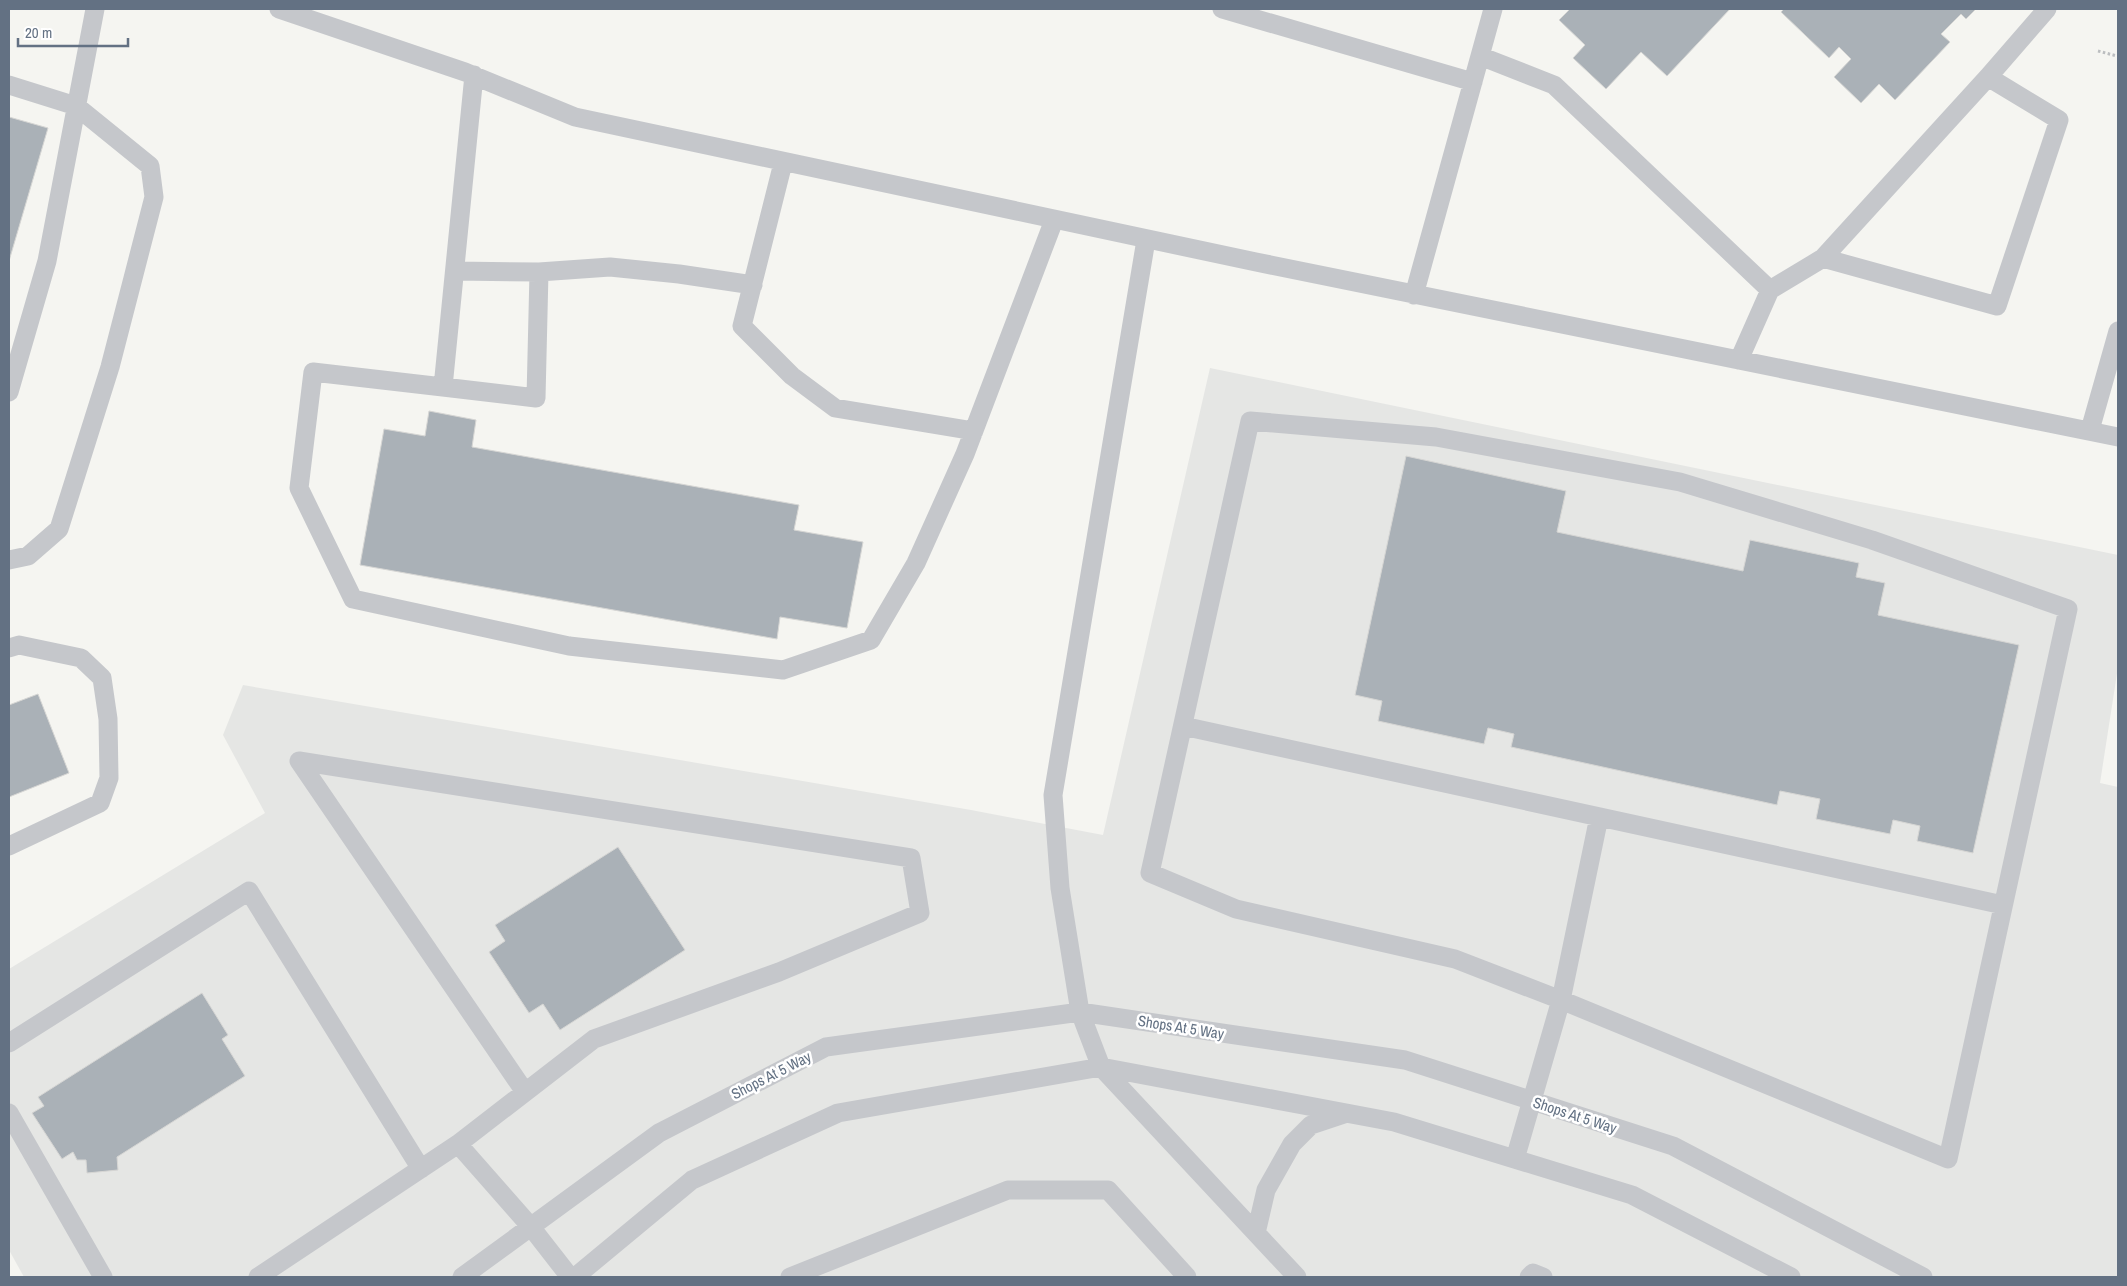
<svg xmlns="http://www.w3.org/2000/svg" width="2127" height="1286" font-family="'Archivo Narrow',sans-serif">
	<rect width="100%" height="100%" fill="#f5f5f1"/>
	<!-- built -->
	<path fill="#e5e6e4" d="M1210 368 2118 555V667L2100 783 2118 787V1277H24L9 1250V969L265 813 223 735 243 685 971 810 1103 835Z"/>
	<!-- building -->
	<path fill="#aab1b7" stroke="#d6d6d4" d="M1570 9H1730L1667 76 1641 52 1606 89 1573 58 1585 45 1559 20Z
		M1784 9H1976L1966 19 1961 14 1941 34 1950 42 1895 100 1879 84 1861 103 1834 77 1851 59 1839 47 1829 58 1781 12Z
		M9 117 48 128 9 261Z
		M429 411 476 420 472 447 799 505 794 530 863 542 847 628 780 617 777 639 360 565 384 429 425 436Z
		M1406 456 1566 491 1557 532 1743 571 1750 540 1859 563 1856 577 1885 583 1878 615 2019 645 1973 853 1917 841 1920 826 1893 820 1890 834 1816 819 1820 799 1780 791 1777 805 1511 747 1514 734 1488 728 1484 744 1378 721 1382 701 1355 695Z
		M38 694 69 773 9 797V705Z
		M618 847 685 950 560 1030 543 1004 529 1013 489 952 505 941 495 925Z
		M202 993 228 1035 222 1039 245 1076 117 1157 118 1170 87 1173 86 1160H77L73 1152 62 1159 32 1113 44 1106 38 1097Z"/>
	<g fill="none" stroke-linecap="round" stroke-linejoin="round">
		<!-- path -->
		<path stroke="#bcbec0" stroke-width="3" stroke-dasharray="2.5 2.5" stroke-linecap="butt" d="M2098 51 2117 56"/>
		<!-- lane -->
		<path stroke="#c5c7cb" stroke-width="19" d="M279 9 465 72 575 117 1256 262 2118 437
			M1222 9 1473 82
			M1480 56 1554 85 1770 290
			M474 75 443 387 313 372 299 488 353 599 569 646 783 670 871 640 916 563 965 454 1054 220
			M9 85 76 106 150 166 154 197 110 367 59 529 28 556 9 560
			M783 163 742 326 792 376 835 408 974 431
			M1146 240 1053 795 1060 888 1080 1012 1101 1067 1297 1277
			M1823 258 1997 306 2059 120 1988 77
			M455 271 539 272 610 267 679 274 753 285
			M1414 295 1493 9
			M1739 360 1770 290 1823 258 1988 77 2047 9
			M443 387 536 398 539 272
			M9 392 47 261 95 9
			M2090 430 2118 331
			M9 648 19 645 81 658 102 678 108 719 109 778 100 803 9 846
			M1183 726 2003 905
			M9 1043 249 891 421 1169
			M9 1113 103 1277
			M458 1144 531 1227 570 1277
			M1515 1159 1561 1000 1948 1159 2068 609 1872 540 1680 482 1436 437 1250 421 1150 873 1236 909 1455 959 1561 1000 1599 817
			M1256 1233 1266 1190 1292 1144 1311 1125 1344 1114
			M258 1277 458 1144 594 1039 779 972 920 913 911 858 299 761 525 1092
			M462 1277 659 1133 826 1047 1080 1012 1405 1060 1673 1146 1923 1277
			M575 1277 692 1180 838 1113 1101 1067 1394 1122 1632 1195 1791 1277
			M790 1277 1008 1190H1108L1187 1277
			M1529 1277 1533 1273 1543 1277"/>
	</g>
	<g text-anchor="middle" dominant-baseline="central" stroke-width="5" stroke-linejoin="round" paint-order="stroke">
		<!-- street labels -->
		<g font-size="15" fill="#637183" stroke="#fff">
			<text transform="translate(1181 1027) rotate(9)">Shops At 5 Way</text>
			<text transform="translate(771 1075) rotate(-27)">Shops At 5 Way</text>
			<text transform="translate(1575 1115) rotate(18)">Shops At 5 Way</text>
		</g>
	</g>
	<!-- border -->
	<rect width="2127" height="1286" fill="none" stroke="#637183" stroke-width="20"/>
	<!-- scale -->
	<path d="M18 38v8h110v-8" fill="none" stroke="#637183" stroke-width="2.5"/>
	<text x="25" y="38" font-size="15" fill="#637183" stroke="#ffffff" stroke-width="4" paint-order="stroke">20 m</text>
</svg>
